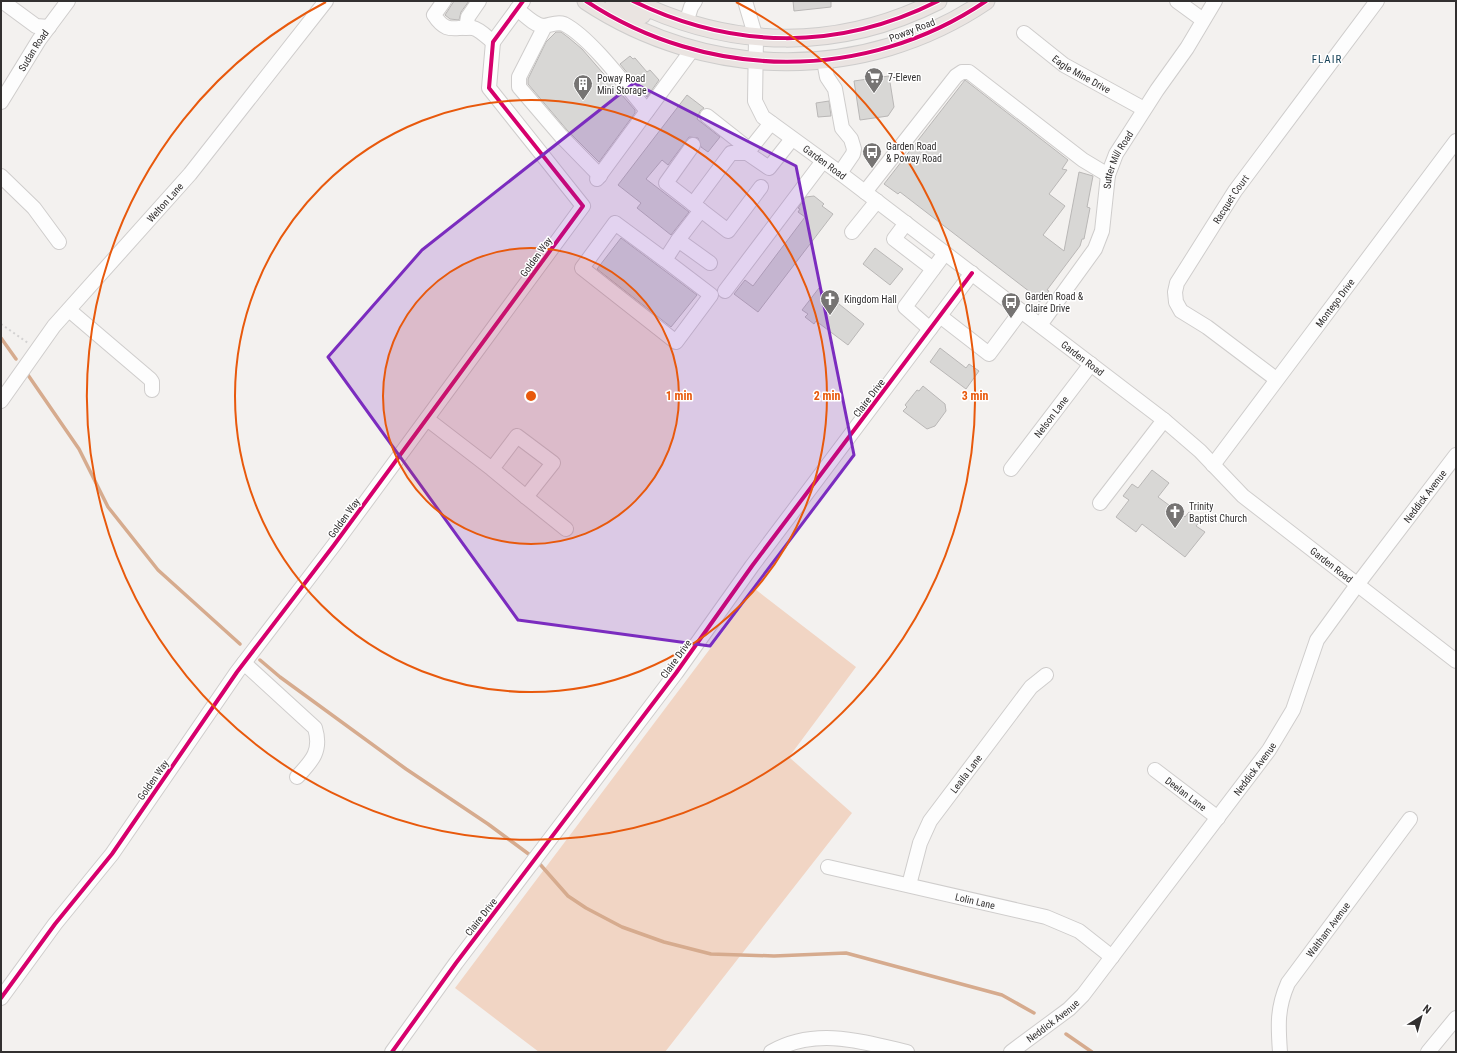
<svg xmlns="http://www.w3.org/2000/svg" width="1457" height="1053" font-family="'Roboto Condensed',sans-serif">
	<rect width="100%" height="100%" fill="#f3f1ef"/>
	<!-- green -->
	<path fill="#f1d5c4" d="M755 589 856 667 789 757 852 813 665 1052H539L455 988Z"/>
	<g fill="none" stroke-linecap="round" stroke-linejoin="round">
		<!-- stream -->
		<path stroke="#d6ab8e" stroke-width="3.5" d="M1 338 16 359
			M28 375 79 449 108 507 158 570 240 644
			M260 660 280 677 406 769 488 824 530 855
			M538 862 568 896 586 908 622 927 664 942 711 954 774 956 846 953 1002 995 1034 1013
			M1066 1034 1092 1052"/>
	</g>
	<!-- building -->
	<path fill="#d8d7d5" stroke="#b9b7b6" d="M454 1H469L461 12 459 20 450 19 445 15Z
		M793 1H831V7L794 11Z
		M556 32H561L569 38 582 49 635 110V113L599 162 567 130 528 84V79L546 42Z
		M630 56 633 59 635 58 647 72 650 70 659 80 647 97 620 64Z
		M889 76 894 107 888 116 860 120 854 81Z
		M965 80 1068 160 1062 169 1067 170 1049 194 1065 206 1043 235 1064 251 1079 172 1093 176 1087 207 1090 208 1084 239H1082L1080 246 1047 290 1049 291 1040 302 1028 294 1030 292 900 192 898 194 884 184Z
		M687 95 704 108 700 111 697 119 720 137 708 152 701 147 698 138 689 137 668 165 662 160 646 179 689 212 671 235 637 208 641 203 618 185Z
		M829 101 831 116 818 117 816 103Z
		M814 196 824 204 822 206 833 214 758 312 734 294 745 280 753 286 805 217 798 212 800 209 798 208 806 197Z
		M621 238 697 295 671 327 597 269Z
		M875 248 903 269 890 285 863 264Z
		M819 288 864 324 848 345 816 321 814 324 805 317 808 314 802 310Z
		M940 348 966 368 969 364 979 371 966 389 930 362Z
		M923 386 945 404 946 411 935 426 927 429 903 411 907 407 905 405 917 390 919 391Z
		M1152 470 1169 483 1158 497 1185 517 1189 512 1201 520 1196 526 1205 532 1185 557 1142 524 1136 532 1116 517 1129 500 1123 496 1132 484 1138 488Z"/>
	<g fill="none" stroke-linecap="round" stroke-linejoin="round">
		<defs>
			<g id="minor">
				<path d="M2 1 36 26 49 27"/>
				<path d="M444 1 434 15C447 35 454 26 473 28 479 29 488 38 493 42"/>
				<path id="s1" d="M745 1 756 38 755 101 763 117 840 173 1164 420 1200 451 1243 496 1456 661"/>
				<path d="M1177 1 1203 20"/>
				<path d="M517 9C525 15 534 25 543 26 550 26 556 21 564 24 591 38 626 86 647 111"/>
				<path d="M686 23 691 7 695 1"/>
				<path d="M545 26 519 77V87L561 136 600 176"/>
				<path d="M466 28 468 17 479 1"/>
				<path id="s2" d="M1024 33 1064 65 1144 109"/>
				<path d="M493 42 523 1"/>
				<path d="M824 61 827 77 835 89 842 128 851 139 854 149 853 154 840 173"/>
				<path id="s3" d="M1 102 39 40 68 1"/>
				<path d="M707 116 750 150"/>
				<path d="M771 123 747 153 769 168 792 139"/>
				<path d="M747 153H731L693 204 728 231 761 187"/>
				<path d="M1 176 34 208 59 242"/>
				<path d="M597 179 692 50"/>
				<path d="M865 192 956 76 962 72H969L1083 160 1108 175"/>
				<path d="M693 204 666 183 693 145"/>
				<path d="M701 210 678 240 710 263"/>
				<path d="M906 223 894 239 933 269"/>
				<path d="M852 232 877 201"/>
				<path d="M665 260 711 295 676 342 582 268 615 223 665 260 678 240"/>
				<path d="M725 291 823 161"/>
				<path d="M69 310 150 379 152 382V390"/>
				<path d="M940 316 989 354 1021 311"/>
				<path id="s4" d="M1040 325 1095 249 1102 231 1108 175 1116 154 1157 90 1187 48 1215 1"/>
				<path d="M930 329 905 307 945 253"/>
				<path id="s5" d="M1276 379 1207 327 1181 311 1176 302 1175 292 1177 283 1235 191 1377 1"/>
				<path id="s6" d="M1 401 54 326 190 174 326 1"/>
				<path d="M427 419 492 469 517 436 553 463 526 497 492 469"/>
				<path id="s7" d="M1213 465 1456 141"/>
				<path id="s8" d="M1011 469 1091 364"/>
				<path d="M526 497 566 529"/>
				<path d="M1100 503 1164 420"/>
				<path d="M244 663 315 728C322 751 312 761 297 777"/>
				<path id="s9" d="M1155 770 1218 818"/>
				<path id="s10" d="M828 867 1046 917 1079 931 1112 957"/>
				<path id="s11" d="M909 885 920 843 930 821 1031 687 1046 675"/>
				<path d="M1 998 55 924 112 854 237 672 334 545 583 206 489 88 493 42"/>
				<path d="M392 1052 456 963 676 673 752 566 972 273"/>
				<path d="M771 1052C815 1027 861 1041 907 1052"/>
				<path id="s12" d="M1011 1052 1069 1009 1083 995 1269 750 1293 710 1317 640 1357 585 1456 455"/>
				<path id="s13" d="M1280 1052C1278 1025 1277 1008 1288 983L1410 819"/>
				<path d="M1428 1052 1456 1018"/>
			</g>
			<path id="major" d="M586 1C707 81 865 83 986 1
				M614 1 642 15
				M633 1C733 50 839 51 938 1"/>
		</defs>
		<!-- minor casing -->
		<use href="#minor" stroke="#cfcdcc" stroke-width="16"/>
		<!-- major casing -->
		<use href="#major" stroke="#cecdcc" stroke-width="19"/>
		<!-- path -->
		<path stroke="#d3d2d2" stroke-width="2" stroke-dasharray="2 3" stroke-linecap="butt" d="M1 324 28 343"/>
		<!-- minor -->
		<use href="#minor" stroke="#fdfdfd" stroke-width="14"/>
		<!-- major -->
		<use href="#major" stroke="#eae4e1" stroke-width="17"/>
		<defs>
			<path id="cycleway" d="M586 1C707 81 865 83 986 1
				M633 1C733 50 839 51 938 1
				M1 998 55 924 112 854 237 672 334 545 583 206 489 88 493 42 523 1
				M392 1052 456 963 676 673 752 566 972 273"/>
		</defs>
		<!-- cycleway casing -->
		<use href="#cycleway" stroke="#fff" stroke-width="6"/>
		<!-- cycleway -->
		<use href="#cycleway" stroke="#d6006c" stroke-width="4"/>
	</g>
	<!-- marked area -->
	<path fill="#7b2cbf" fill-opacity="0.2" stroke="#7b2cbf" stroke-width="3" stroke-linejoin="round" d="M634 83 796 166 854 455 710 646 518 620 328 357 422 250Z"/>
	<!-- distance rings -->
	<circle cx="531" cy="396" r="148" fill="#e8590c" fill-opacity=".12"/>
	<g fill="none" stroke="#e8590c" stroke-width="2">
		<circle cx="531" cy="396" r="148"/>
		<circle cx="531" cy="396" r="296"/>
		<path d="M736 2A444 444 0 1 1 326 2"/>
	</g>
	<!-- icons -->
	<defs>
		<symbol id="supermarket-pin" viewBox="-11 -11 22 30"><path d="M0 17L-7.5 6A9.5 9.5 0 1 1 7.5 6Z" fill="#767473" stroke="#fff"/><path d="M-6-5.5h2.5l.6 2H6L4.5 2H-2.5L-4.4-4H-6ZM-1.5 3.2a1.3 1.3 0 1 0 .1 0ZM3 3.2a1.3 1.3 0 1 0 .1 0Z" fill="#fff"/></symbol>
		<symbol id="building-pin" viewBox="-11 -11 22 30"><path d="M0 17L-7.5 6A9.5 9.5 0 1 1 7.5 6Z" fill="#767473" stroke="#fff"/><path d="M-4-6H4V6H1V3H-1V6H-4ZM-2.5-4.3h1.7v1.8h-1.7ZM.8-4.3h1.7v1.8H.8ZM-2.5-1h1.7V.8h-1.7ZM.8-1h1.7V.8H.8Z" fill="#fff"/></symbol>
		<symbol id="bus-pin" viewBox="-11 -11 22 30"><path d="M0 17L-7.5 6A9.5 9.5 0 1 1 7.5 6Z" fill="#767473" stroke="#fff"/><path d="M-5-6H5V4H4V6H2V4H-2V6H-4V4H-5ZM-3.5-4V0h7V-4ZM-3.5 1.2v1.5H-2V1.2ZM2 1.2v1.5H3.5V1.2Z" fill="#fff"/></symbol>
		<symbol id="church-pin" viewBox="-11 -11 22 30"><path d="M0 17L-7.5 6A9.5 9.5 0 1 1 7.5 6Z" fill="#767473" stroke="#fff"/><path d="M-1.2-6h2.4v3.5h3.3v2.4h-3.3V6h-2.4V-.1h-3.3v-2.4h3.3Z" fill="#fff"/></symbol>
	</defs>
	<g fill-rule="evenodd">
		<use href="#supermarket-pin" x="863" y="66" width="22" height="30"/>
		<use href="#building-pin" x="572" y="73" width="22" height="30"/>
		<use href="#bus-pin" x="861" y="141" width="22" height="30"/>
		<use href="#church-pin" x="819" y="288" width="22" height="30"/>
		<use href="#bus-pin" x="1000" y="291" width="22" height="30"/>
		<use href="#church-pin" x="1164" y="501" width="22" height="30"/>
	</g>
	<g text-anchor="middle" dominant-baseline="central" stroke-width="3" stroke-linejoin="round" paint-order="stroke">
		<!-- street labels -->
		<g font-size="10" fill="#323030" stroke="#fff">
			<text transform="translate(912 30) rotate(-21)">Poway Road</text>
			<text stroke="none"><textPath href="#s3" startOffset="61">Sudan Road</textPath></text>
			<text stroke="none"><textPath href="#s2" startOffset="71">Eagle Mine Drive</textPath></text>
			<text stroke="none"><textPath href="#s4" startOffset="187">Sutter Mill Road</textPath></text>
			<text stroke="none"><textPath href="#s1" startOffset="196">Garden Road</textPath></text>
			<text stroke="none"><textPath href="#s5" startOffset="246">Racquet Court</textPath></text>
			<text stroke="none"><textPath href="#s6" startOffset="258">Welton Lane</textPath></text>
			<text transform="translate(536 257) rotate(-54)">Golden Way</text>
			<text stroke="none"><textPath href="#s7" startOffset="203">Montego Drive</textPath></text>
			<text stroke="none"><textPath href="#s1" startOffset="520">Garden Road</textPath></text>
			<text transform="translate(869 398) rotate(-53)">Claire Drive</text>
			<text stroke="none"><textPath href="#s8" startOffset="66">Nelson Lane</textPath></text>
			<text stroke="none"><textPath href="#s12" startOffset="700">Neddick Avenue</textPath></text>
			<text transform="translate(344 518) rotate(-54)">Golden Way</text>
			<text stroke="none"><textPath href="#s1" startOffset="844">Garden Road</textPath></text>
			<text transform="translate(676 659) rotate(-54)">Claire Drive</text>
			<text stroke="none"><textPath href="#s12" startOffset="376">Neddick Avenue</textPath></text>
			<text stroke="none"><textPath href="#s11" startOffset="127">Leaila Lane</textPath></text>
			<text transform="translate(153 780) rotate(-55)">Golden Way</text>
			<text stroke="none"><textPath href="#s9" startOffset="39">Deelan Lane</textPath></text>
			<text stroke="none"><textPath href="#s10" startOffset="151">Lolin Lane</textPath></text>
			<text transform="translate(481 917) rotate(-52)">Claire Drive</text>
			<text stroke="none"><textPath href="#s13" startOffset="137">Waltham Avenue</textPath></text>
			<text stroke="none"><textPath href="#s12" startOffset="52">Neddick Avenue</textPath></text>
		</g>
		<!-- poi labels -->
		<g font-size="10" fill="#323030" stroke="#fff" text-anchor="start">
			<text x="888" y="77">7-Eleven</text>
			<text x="597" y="78">Poway Road<tspan x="597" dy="12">Mini Storage</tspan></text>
			<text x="886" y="146">Garden Road<tspan x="886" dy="12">&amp; Poway Road</tspan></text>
			<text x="1025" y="296">Garden Road &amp;<tspan x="1025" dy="12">Claire Drive</tspan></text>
			<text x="844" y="299">Kingdom Hall</text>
			<text x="1189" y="506">Trinity<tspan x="1189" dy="12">Baptist Church</tspan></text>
		</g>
		<!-- neighbourhood labels -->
		<g font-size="11" letter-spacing="1" fill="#184359" stroke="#fff">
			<text x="1327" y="59">FLAIR</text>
		</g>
	</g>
	<circle cx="531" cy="396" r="6" fill="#e8590c" stroke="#fff" stroke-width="2"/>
	<g font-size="12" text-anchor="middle" font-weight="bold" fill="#e8590c" stroke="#fff" stroke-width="3" stroke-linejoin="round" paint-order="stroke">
		<text x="679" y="400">1 min</text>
		<text x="827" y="400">2 min</text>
		<text x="975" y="400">3 min</text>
	</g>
	<!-- border -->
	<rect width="1457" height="1053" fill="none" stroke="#323030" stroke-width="4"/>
	<!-- north arrow -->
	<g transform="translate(1421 1017) rotate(37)" stroke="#ffffff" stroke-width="3" paint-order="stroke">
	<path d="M0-3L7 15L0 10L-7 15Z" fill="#323030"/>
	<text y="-6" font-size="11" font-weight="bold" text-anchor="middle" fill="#323030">N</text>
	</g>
</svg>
